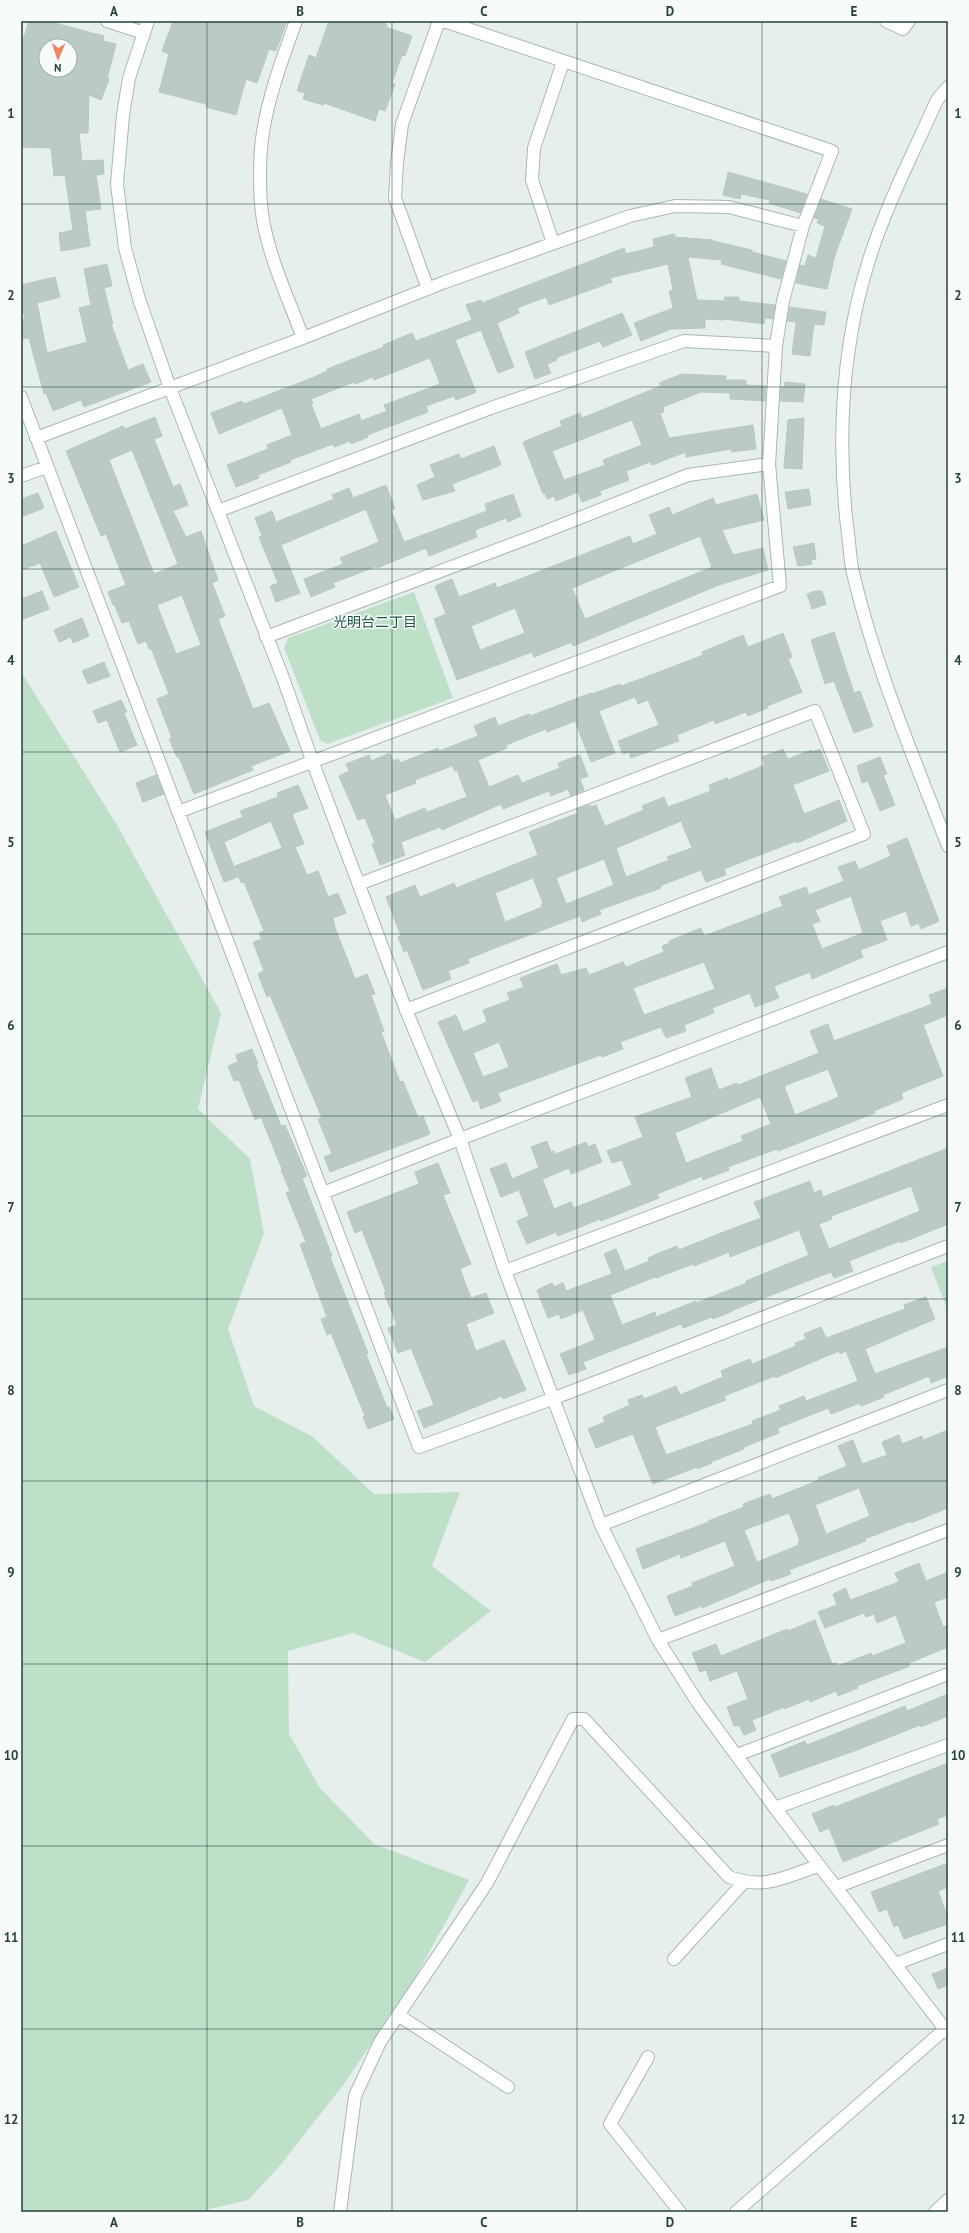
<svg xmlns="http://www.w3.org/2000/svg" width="969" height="2233" font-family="'PT Sans','Noto Sans JP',sans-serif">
	<rect width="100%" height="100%" fill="#e6efeb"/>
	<!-- green -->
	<path fill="#bfe0c8" d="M414 592 453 698 327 744 320 740 284 648 288 638Z
		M21 672 117 825 221 1013 198 1109 250 1159 264 1233 228 1329 254 1406 313 1437 374 1494 460 1492 432 1566 491 1611 425 1662 353 1633 288 1651 289 1734 320 1788 374 1844 469 1880 411 1985 344 2084 278 2168 248 2200 197 2212H21Z
		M948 1261V1311L931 1267Z"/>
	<!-- building -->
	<path fill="#bbcac4" stroke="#b8c9c2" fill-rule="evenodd" d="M29 21H47L104 36 103 41 116 44 107 79H109L101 100 89 95 88 133H79L82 161 103 160 104 174 96 175 101 209 85 211 90 246 61 251 59 233 73 230 65 175 54 176 51 148 21 147V47ZM46 46H70V70H46Z
		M173 21H287L276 51 269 49 257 83 246 79 236 115 206 107V104L159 92 169 54 162 51Z
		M329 21H378L387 24 386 27 412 36 405 56 402 55 392 83 395 84 385 111 379 109 375 121 324 103 323 105 303 99 305 93 297 91 309 55 316 58Z
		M728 172 807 194 800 213 769 203 770 200 741 194 740 199 723 195Z
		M821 199 852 209 835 255 827 289 796 283 800 265 805 266 808 255 816 258 825 226 817 223 819 219 814 218Z
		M674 234 675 237 713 240V241L752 250V252L786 261 781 279 721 264 722 260 688 257 697 300 724 301 725 297H739V301L775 305 773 319 765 318 764 324 724 319V320L705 319V328L671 329 641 341 634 323 673 308 669 291 673 290 668 264 610 278 612 282 549 305 546 297 517 308 519 313 497 323 514 367 498 373 481 330 455 340 476 392 456 400 454 396 426 406 428 412 367 435 368 437 351 444 350 441 334 447 333 444 290 460 291 462 258 475 259 478 236 487 227 465 268 449 267 445 292 435 282 408 219 434 211 413 242 401 244 404 312 378 327 371V369L384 347 383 345 412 333 416 341 472 320 466 305 481 300 482 303 624 248 626 254 654 247 653 239ZM430 358 440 384 384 405 387 411 361 421 359 414 321 429 311 404 313 403 311 399 354 382 355 384 373 377 374 380Z
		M107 264 112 286 104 288 113 324H111L128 370 143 364 151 382 84 407 81 400 53 411 46 393 44 394 29 338 23 339 21 320 25 319 21 303V285L55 277 60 297 37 303 47 353 87 342 79 308 91 305 84 269Z
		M790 307 826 312 824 325 814 324 810 356 792 354 796 322 787 321Z
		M622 313 632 335 603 347 600 341 556 358 557 360 547 364 551 373 535 379 525 352Z
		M682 374 726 376 725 380H746V385L766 386 765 401 730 399V393L701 392 663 407 664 412 660 413 669 438 753 425 756 449 732 452 731 449 686 457V452L652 465 650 462 626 471 629 480 600 491 601 495 582 502 578 492 556 501 554 496 547 499 545 493 543 494 523 442 562 426 560 421 580 413 582 418 661 386 659 383ZM632 420 642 445 603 460 605 465 564 480 552 451Z
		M785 382 805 384 803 402 780 401 781 387H785Z
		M155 417 162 436 154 439 173 487 180 484 188 505 173 511 186 537 201 531 218 580 212 583 225 616 218 619 253 709 269 703 290 751 251 766 253 770 194 794 179 757H177L169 739 172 738 157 699 169 694 151 648 149 649 146 641 138 644 129 621 122 623 114 604 113 605 108 592 126 585 106 534 101 536 66 451 123 426 125 429ZM132 450 178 564 154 574 109 460ZM182 595 201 645 176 654 157 605Z
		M804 418 802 469 784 468 788 420Z
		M494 446 501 465 452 484 455 491 423 500 417 485 435 477 430 465 459 454 461 459Z
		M386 485 395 509 391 510 404 542 487 511 485 504 513 494 521 516 508 522 506 518 475 530 477 537 429 556 426 548 377 568V566L333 583 335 587 311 597 304 579 343 564 340 558 379 542 366 509 281 545 300 593 276 602 270 586 278 583 259 537 262 536 255 518 272 511 276 522 334 499 332 495 349 488 353 498Z
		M809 489 811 505 788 509 785 492Z
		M38 493 44 508 21 517V499Z
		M757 494 764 520 722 530 733 555 763 548 768 570 719 585 573 646 572 642 534 657 532 652 457 680 434 619 446 614 435 586 452 579 459 597 495 583 497 588 630 536 633 544 657 534 649 515 669 507 672 515 713 498 716 505ZM700 536 712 567 585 619 572 588ZM515 608 525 633 480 650 471 626Z
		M56 531 79 587 54 597 40 563 21 570V546Z
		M814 543 816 559 811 560 812 564 798 566 793 547Z
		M42 591 49 609 21 620V599Z
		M816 591H822L826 604 812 609 807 594Z
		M82 618 89 636 73 643 71 637 59 642 54 630Z
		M834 632 854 693 860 691 873 726 854 733 834 681 825 684 811 640Z
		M783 633 792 657 788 659 802 692 767 706 768 708 748 716 746 712 715 724 714 720 677 735 679 741 631 758 629 752 623 754 618 741 659 725 648 700 638 704 635 697 599 711 615 753 591 762 575 721 547 732 546 729 506 745 507 748 478 760 489 787 518 775 522 783 560 768 558 763 580 755 588 776 580 779 584 790 571 796 568 789 551 796 549 791 503 809 501 804 442 830 440 827 401 842 405 855 380 865 372 844 375 843 365 818 358 820 339 776 349 771 346 764 369 755 371 761 390 753 393 761 398 759 400 763 438 748 439 751 478 736 474 726 495 717 498 726 529 714 530 716 591 693 592 694 620 684 621 686 654 674 703 655 702 652 743 635 748 647ZM452 766 455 771 457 770 467 797 427 812 425 808 395 820 385 795 416 783 415 780Z
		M104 662 110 676 88 684 82 671Z
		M121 700 127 712 124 713 137 745 120 752 107 720 98 723 93 711Z
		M783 749 788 759 811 750 812 752 820 749 829 771 793 785 804 814 839 800 847 821 797 843 796 841 724 869 726 875 706 882 701 870 660 886 661 888 599 910 601 914 582 922 580 916 495 948 468 959 469 963 448 971 451 979 423 990 407 950 404 952 398 937 401 936 386 897 415 885 420 897 454 883 456 888 538 855 529 832 578 813 577 809 590 805 591 807 596 805 605 826 644 810 642 806 664 797 668 807 711 791 709 785 727 778 728 780 765 765 762 757ZM681 821 692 848 667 857 669 860 626 877 616 848ZM604 859 614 885 566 904 556 878ZM533 878 543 903 541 904 542 907 505 922 495 893Z
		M880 757 887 774 883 775 895 805 880 811 868 781 862 783 857 766Z
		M156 775 164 794 143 802 136 783Z
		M298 785 308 808 292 814 304 844 295 847 307 875 318 871 328 897 338 893 346 913 333 918 335 925H334L355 979 367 974 375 994 371 995 384 1031 381 1032 400 1082 403 1081 418 1118 423 1116 430 1134 330 1172 324 1157 332 1154 318 1119 322 1118 270 995 267 997 258 974 264 971 253 942 262 939 259 933 264 931 244 882 241 883 235 866 282 848 271 821 224 842 238 877 224 882 205 832 243 817 240 811 278 797 277 793Z
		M907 838 939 921 921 929 919 923 911 926 906 911 880 921 887 940 860 950 863 957 812 979 810 972 774 986 779 998 755 1007 750 993 712 1008 714 1013 684 1025 686 1031 666 1038 661 1027 620 1042 623 1049 602 1057 601 1055 498 1093 501 1101 481 1109 478 1100 473 1102 438 1022 456 1015 463 1032 487 1022 483 1010 510 1000 507 993 524 987 520 978 557 964 561 975 586 968 589 975 623 962 626 967 664 952 662 946 670 943 669 941 701 928 704 936 783 906 779 897 806 887 809 895 844 881 838 867 855 861 859 870 891 856 887 846ZM851 896 863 933 822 949 812 924 820 921 815 910ZM704 962 715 989 644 1015 633 988ZM499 1042 509 1067 483 1077 473 1053Z
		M948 988V1015L923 1025 943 1076 901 1093 903 1099 874 1111 875 1113 778 1151 777 1149 728 1167 729 1170 703 1180 702 1176 657 1194 659 1198 601 1221 600 1219 558 1236 556 1232 527 1244 517 1221 529 1216 519 1190 501 1197 490 1169 506 1163 512 1179 538 1168 554 1209 571 1202 574 1208 632 1185 622 1160 612 1163 607 1151 643 1137 635 1117 692 1097 685 1078 711 1068 719 1090 737 1083 738 1085 819 1053 810 1031 828 1024 834 1041 932 1004 929 995ZM828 1069 839 1097 795 1115 784 1086ZM760 1097 771 1124 741 1136 743 1141 686 1163 675 1133Z
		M252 1049 258 1064H256L281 1126 285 1125 307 1176 302 1178 332 1256 330 1257 368 1353 366 1354 387 1408 389 1407 394 1419 368 1429 363 1417 365 1416 331 1333 327 1335 321 1319 327 1317 300 1244 306 1242 286 1193 290 1191 281 1170 282 1169 261 1117 255 1120 239 1080 234 1081 228 1066 238 1062 236 1055Z
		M547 1141 551 1152 554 1151 556 1154 586 1142 588 1147 595 1144 602 1162 571 1174 569 1168 543 1179 531 1147Z
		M948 1148V1224L901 1243 900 1241 849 1261 853 1271 834 1278 831 1272 733 1310V1311L713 1319 712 1317 683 1328 681 1324 583 1362 586 1369 569 1375 560 1354 595 1340 593 1334 583 1310 561 1319 559 1314 548 1318 537 1290 552 1283 554 1287 563 1283 566 1291 612 1274 604 1254 616 1249 625 1271 649 1261 648 1258 657 1254 677 1246 679 1250 721 1233 761 1218 754 1202 810 1181 814 1193 821 1190 823 1197ZM911 1186 920 1211 829 1249 819 1224 832 1219 831 1216ZM799 1230 809 1255 746 1281 747 1283 696 1303V1301L656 1317 655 1312 622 1325 610 1295 655 1277 656 1278 693 1264 694 1266 729 1252 730 1257Z
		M438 1163 450 1193 443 1195 471 1264 460 1269 471 1298 486 1293 494 1313 466 1324 476 1351 504 1340 526 1390 503 1399 502 1396 424 1428 417 1411 434 1405 411 1348 398 1353 388 1328 397 1325 384 1293 386 1292 362 1230 355 1233 347 1212 419 1184 415 1172Z
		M926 1297 935 1319 865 1349 875 1374 948 1347V1376L931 1383 929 1376 883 1395 884 1397 861 1406 860 1403 831 1414 828 1408 778 1428 779 1433 744 1447V1449L711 1462 712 1463 697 1469V1467L653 1484 633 1434 596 1448 588 1429 605 1422 603 1417 630 1405 628 1400 642 1395 644 1399 676 1386 680 1395 723 1377 721 1371 732 1366 750 1359 752 1364 796 1346 795 1343 806 1339 804 1334 821 1327 826 1338 905 1309 904 1305ZM839 1351 840 1354 846 1351 858 1381 806 1401 804 1396 779 1406 781 1410 752 1421 753 1424 666 1455 655 1427 726 1400 724 1396 775 1376V1378Z
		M948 1430V1508L911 1523V1521L865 1539 866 1541 789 1570 791 1574 771 1581 770 1579 702 1608 701 1606 675 1616 667 1596 693 1586 692 1583 735 1566 725 1541 681 1558 680 1554 643 1569 636 1549 709 1522 708 1521 744 1507 743 1504 770 1494 772 1499 819 1480 818 1478 847 1466 838 1446 853 1440 862 1464 887 1455 882 1442 899 1435 902 1444 922 1436 923 1440ZM859 1488 870 1516 826 1534 815 1505ZM789 1513 800 1541 798 1542 799 1545 757 1562 744 1530Z
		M919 1563 926 1581 948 1572V1597L934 1602 943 1627 948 1625V1647L909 1663 910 1666 857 1686 858 1688 838 1696 836 1691 810 1702 809 1699 784 1709V1707L752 1720 756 1730 744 1735 739 1725 734 1726 727 1707 748 1699 737 1671 710 1681 706 1670 700 1672 692 1653 716 1644 721 1656 787 1629 788 1631 815 1620 832 1664 836 1663 838 1666 871 1653 872 1656 906 1643 896 1615 877 1623 874 1614 866 1617 864 1613 825 1628 818 1612 837 1605 833 1594 846 1588 850 1600 899 1582 895 1573Z
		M948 1694V1716L921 1727 920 1725 857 1750 780 1777 771 1755 805 1741 807 1745 905 1706 907 1711Z
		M948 1763V1815L937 1819 939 1824 843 1862 829 1828 820 1832 812 1814 834 1805 835 1807Z
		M948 1863V1887L938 1891 948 1918V1924L904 1939 898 1925 894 1927 887 1909 879 1912 871 1892Z
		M948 1968V1985L938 1989 932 1974Z"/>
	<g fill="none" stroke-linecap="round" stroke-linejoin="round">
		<defs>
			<path id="street" d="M107 21 144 33
				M296 21C283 57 269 94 263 132 259 156 259 196 263 220 270 260 289 300 303 338
				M886 21 903 29 909 21
				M553 243 532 180 534 148 563 62
				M428 289 395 198 397 163 402 124 439 21
				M21 397 419 1447 552 1399 948 1246
				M36 438 303 338 445 282 630 216 675 206 729 207 803 226
				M21 476 47 467
				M218 511 491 408 684 341 776 346
				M266 637 539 534 688 475 769 464
				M178 812 780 586 769 464 776 346 783 301 803 226 832 151 444 21
				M359 884 815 711 864 834 406 1010
				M323 1193 460 1139
				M505 1271 948 1105
				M601 1525 948 1390
				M658 1640 948 1530
				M737 1755 948 1674
				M775 1808 948 1745
				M836 1887 948 1845
				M674 1959 744 1882
				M895 1964 948 1944
				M398 2015 508 2087
				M648 2057 610 2124 680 2212
				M340 2212 355 2096 380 2042 487 1883 573 1719H584L729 1877C766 1890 784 1877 818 1866
				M736 2212 945 2029
				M935 2212 948 2200"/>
			<path id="secondary" d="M148 21 129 78 123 115 117 184 125 248 139 299 170 388 283 678 313 763 406 1010 460 1139 505 1271 601 1525 658 1640 698 1703 775 1808 948 2033
				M948 87 937 100C912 156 883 211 866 270 841 354 837 448 848 534 850 548 850 563 854 577 876 669 914 758 948 846
				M460 1139 948 952"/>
		</defs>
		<!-- street casing -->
		<use href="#street" stroke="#a8b8b2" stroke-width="14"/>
		<!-- secondary casing -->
		<use href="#secondary" stroke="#a4bbb3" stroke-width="14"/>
		<!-- street -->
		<use href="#street" stroke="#fff" stroke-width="12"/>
		<!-- secondary -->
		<use href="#secondary" stroke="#fff" stroke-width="12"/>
	</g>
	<!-- grid -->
	<path fill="none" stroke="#24423a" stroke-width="1" stroke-opacity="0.55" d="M207 21V2212M392 21V2212M577 21V2212M762 21V2212M21 204H948M21 387H948M21 569H948M21 752H948M21 934H948M21 1116H948M21 1299H948M21 1481H948M21 1664H948M21 1846H948M21 2029H948"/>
	<g text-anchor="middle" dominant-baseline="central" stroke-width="3" stroke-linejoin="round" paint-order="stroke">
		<!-- neighbourhood labels -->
		<g font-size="14" fill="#1f5548" stroke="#f7fbf9">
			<text x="375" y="622">光明台二丁目</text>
		</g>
	</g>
	<!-- border -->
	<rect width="969" height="2233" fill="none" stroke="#f7fbf9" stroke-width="44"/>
	<!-- north arrow -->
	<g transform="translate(58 58) rotate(182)"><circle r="19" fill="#f7fbf9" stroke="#a3b1ad"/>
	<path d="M0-3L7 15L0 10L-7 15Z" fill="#f4845f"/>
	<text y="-6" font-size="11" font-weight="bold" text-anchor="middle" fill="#24423a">N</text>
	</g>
	<rect x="22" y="22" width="925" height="2189" fill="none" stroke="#24423a" stroke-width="1.5"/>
	<g font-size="13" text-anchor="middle" font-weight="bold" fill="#24423a">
		<text x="114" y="16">A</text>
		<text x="300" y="16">B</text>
		<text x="484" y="16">C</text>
		<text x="670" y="16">D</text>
		<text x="854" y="16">E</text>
		<text x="11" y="118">1</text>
		<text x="958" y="118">1</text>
		<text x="11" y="300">2</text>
		<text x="958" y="300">2</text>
		<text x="11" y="483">3</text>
		<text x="958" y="483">3</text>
		<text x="11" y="665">4</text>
		<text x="958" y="665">4</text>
		<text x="11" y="847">5</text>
		<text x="958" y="847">5</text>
		<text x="11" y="1030">6</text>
		<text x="958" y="1030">6</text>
		<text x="11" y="1212">7</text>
		<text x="958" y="1212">7</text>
		<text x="11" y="1395">8</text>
		<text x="958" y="1395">8</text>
		<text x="11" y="1577">9</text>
		<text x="958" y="1577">9</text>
		<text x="11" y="1760">10</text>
		<text x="958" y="1760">10</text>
		<text x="11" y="1942">11</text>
		<text x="958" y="1942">11</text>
		<text x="11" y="2124">12</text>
		<text x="958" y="2124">12</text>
		<text x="114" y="2227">A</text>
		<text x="300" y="2227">B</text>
		<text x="484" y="2227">C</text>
		<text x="670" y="2227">D</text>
		<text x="854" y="2227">E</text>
	</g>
</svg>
